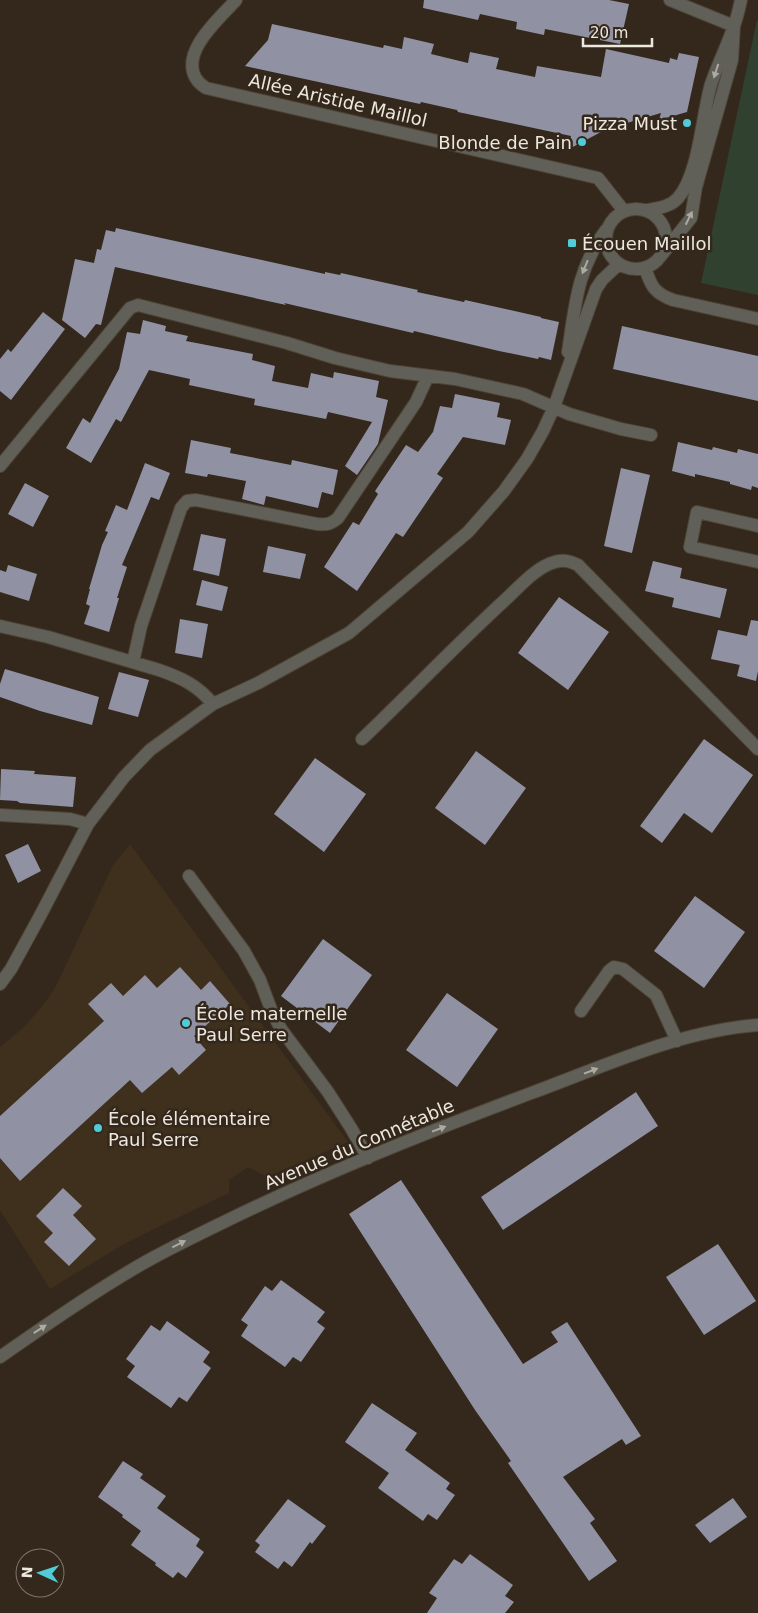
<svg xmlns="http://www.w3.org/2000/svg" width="758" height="1613" font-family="'DejaVu Sans',sans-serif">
	<rect width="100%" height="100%" fill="#33281b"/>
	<!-- built -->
	<path fill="#3f301e" d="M130 844 348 1142 267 1177 248 1167 229 1180V1193L150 1231 119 1247 50 1289 0 1210V1047L24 1027 44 1004 56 986 113 865Z"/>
	<!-- green -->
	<path fill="#31412f" d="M757 20 758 21V295L701 283Z"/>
	<!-- building -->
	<path fill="#9091a3" d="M424 0H609L629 4 620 44 545 29 544 35 516 29 517 22 480 14 478 20 423 8Z
		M272 24 383 48 384 45 402 49 404 37 434 44 431 54 468 63 470 52 499 58 496 69 535 77 537 66 601 77 606 49 669 63 670 58 677 60 679 53 699 57 687 112 659 120 661 113 620 125 601 132 569 149 571 136 458 112 457 110 421 102 420 104 245 66 268 40Z
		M116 228 325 274V272L340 275 341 273 418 290 417 292 450 299 464 302 465 300 541 317V318L559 322 551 360 539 357 538 359 499 351 414 331 413 333 284 303 286 305 115 267 101 325 96 324 85 338 62 320 75 259 94 263 97 249 101 250 106 230 115 232Z
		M43 312 65 329 11 400 0 391V359L8 349 11 352Z
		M143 320 166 326 165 331 188 336 186 341 253 354 252 360 275 366 272 381 308 388 311 373 333 378 334 372 379 381 376 397 388 400 378 444 357 475 345 466 372 422 328 412 326 419 254 405 255 399 189 385 190 379 149 370 121 422 116 419 91 463 66 448 83 418 90 423 119 369 127 332 140 334Z
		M622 326 758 356V401L613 369Z
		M455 394 500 403 497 417 511 420 505 445 463 437 437 474 443 478 403 537 396 533 357 591 324 567 353 522 359 525 378 494 375 491 406 445 418 452 433 432 440 406 452 408Z
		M191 440 231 448 230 453 291 465 292 460 338 470 333 495 322 492 318 508 266 496 264 505 242 499 246 481 208 474 207 477 185 473Z
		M678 442 712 450 713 447 737 453 738 449 758 454V488L752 486 751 490 730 484V482L695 474V477L672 471Z
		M145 463 170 473 159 500 151 497 122 565 127 567 117 598H119L109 632 84 624 90 606 86 604 90 589H89L102 545 108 532 105 531 116 505 127 510Z
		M621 468 650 475 632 553 604 546Z
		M25 483 49 496 33 527 8 514Z
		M201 534 226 539 219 576 193 570Z
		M268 546 306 554 300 579 263 572Z
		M653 561 682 568 680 578 727 589 720 618 672 607 674 598 645 591Z
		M8 565 37 574 29 601 0 592V570L6 572Z
		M202 580 228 587 222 611 196 605Z
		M559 597 609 632 568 690 518 653Z
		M180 619 208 624 202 658 175 653Z
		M751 620 758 621V671L756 681 737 676Z
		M718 630 747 636 740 665 711 659Z
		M5 669 99 697 92 725 40 711 0 697V684Z
		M119 672 149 680 138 717 108 709Z
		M704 739 753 775 712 833 684 813 662 843 640 826Z
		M476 751 526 788 485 845 435 808Z
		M315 758 366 794 324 852 274 814Z
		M1 769 35 771 34 774 76 777 73 807 20 803 17 801 0 800Z
		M28 844 41 871 18 883 5 855Z
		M695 896 745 932 704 988 654 951Z
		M323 939 372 975 330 1033 281 996Z
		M180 967 201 990 210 981 230 1004 194 1036 206 1050 179 1075 172 1067 142 1093 130 1080 20 1181 0 1158V1116L104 1021 88 1004 111 983 123 996 145 975 157 988Z
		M447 993 498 1029 457 1087 406 1050Z
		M636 1092 658 1126 503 1230 481 1197Z
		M401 1180 523 1364 558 1342 551 1332 567 1322 641 1436 626 1445 622 1439 563 1477 595 1519 590 1523 617 1561 589 1581 508 1463 511 1461 475 1410 349 1214Z
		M63 1188 82 1206 73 1215 96 1239 69 1266 44 1242 53 1233 36 1216Z
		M718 1244 756 1301 704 1335 666 1277Z
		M281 1280 325 1312 317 1322 325 1328 301 1362 293 1357 285 1367 241 1336 248 1325 241 1320 265 1286 272 1291Z
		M167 1321 210 1352 203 1362 211 1368 187 1402 179 1397 171 1408 127 1377 135 1366 126 1359 151 1325 160 1331Z
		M372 1403 417 1433 405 1450 450 1483 446 1489 455 1495 437 1520 428 1514 423 1521 378 1488 389 1473 345 1442Z
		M123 1461 143 1474 140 1478 166 1496 157 1508 200 1539 196 1546 204 1552 186 1578 178 1572 173 1578 155 1565 156 1563 131 1545 141 1531 122 1517 123 1515 98 1497Z
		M733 1498 747 1517 710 1543 695 1525Z
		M288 1499 326 1526 312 1544 310 1542 292 1567 284 1561 278 1569 255 1552 260 1545 255 1541Z
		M470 1554 513 1585 505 1596 514 1602 505 1613H427L437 1598 429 1593 454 1559 462 1564Z"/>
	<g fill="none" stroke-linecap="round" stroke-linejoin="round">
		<defs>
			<path id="minor" d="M236 0C220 18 178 53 197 80 199 83 203 86 206 88L598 178 624 211
				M670 0 734 26
				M606 239a30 30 0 1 1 60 0a30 30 0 1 1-60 0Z
				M647 210C658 208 670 207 678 198 699 174 702 115 711 84 718 64 727 46 734 26 737 18 739 9 741 0
				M660 257 691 218 696 187 732 60 734 26
				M645 268C651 286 654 293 673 300L758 319
				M568 352C575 306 577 269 606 230
				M0 466 130 308 138 305 287 343 335 358 390 371 455 379 523 394 569 414 621 429 651 435
				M758 526 697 512 690 547 758 562
				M0 626 48 637 159 670C182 678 197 685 213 704
				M133 662 141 626 181 508 187 501 196 500 317 524C327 525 331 524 338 518L416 402 428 376
				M362 739C410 693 456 645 505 600 518 588 533 571 549 564 560 559 568 560 578 565L758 749
				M0 815 70 819 88 824
				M189 876 244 951 260 980 272 1012 281 1029 328 1092 351 1128 368 1158
				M0 984 11 969 40 916 88 824 124 777 150 750 213 704 258 683 349 633 468 532 504 491 527 459 543 431 554 407 596 289 602 280 619 264
				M581 1011 609 971 614 967 623 969 656 995 677 1041
				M0 1357C46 1325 92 1293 140 1265 168 1249 197 1235 226 1221 326 1172 430 1131 534 1092 607 1065 680 1031 758 1025"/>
		</defs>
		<!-- minor casing -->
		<use href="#minor" stroke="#4d4336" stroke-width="14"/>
		<!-- minor -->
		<use href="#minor" stroke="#606058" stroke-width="12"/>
	</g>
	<!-- one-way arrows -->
	<defs><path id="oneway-solid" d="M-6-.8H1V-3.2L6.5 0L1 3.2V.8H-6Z" transform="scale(1.25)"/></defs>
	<g fill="#aeaaa2">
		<use href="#oneway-solid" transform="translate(716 71) rotate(108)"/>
		<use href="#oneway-solid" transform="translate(689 218) rotate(-64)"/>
		<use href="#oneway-solid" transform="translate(585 267) rotate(112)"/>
		<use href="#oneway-solid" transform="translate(591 1071) rotate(-21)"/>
		<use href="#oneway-solid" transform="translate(439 1129) rotate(-21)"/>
		<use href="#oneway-solid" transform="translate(179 1244) rotate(-27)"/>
		<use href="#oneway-solid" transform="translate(40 1329) rotate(-33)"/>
	</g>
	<!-- markers -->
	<g fill="#52cbd8" stroke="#33281b" stroke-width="2">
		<circle cx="687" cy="123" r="5"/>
		<circle cx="582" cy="142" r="5"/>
		<rect x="567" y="238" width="10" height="10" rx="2.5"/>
		<circle cx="186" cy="1023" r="5"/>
		<circle cx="98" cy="1128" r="5"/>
	</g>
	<g text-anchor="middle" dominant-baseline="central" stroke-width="5" stroke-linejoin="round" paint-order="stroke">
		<!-- street labels -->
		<g font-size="18" fill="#eee7de" stroke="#33281b">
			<text transform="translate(338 100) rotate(13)">Allée Aristide Maillol</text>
			<text transform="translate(359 1144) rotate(-23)">Avenue du Connétable</text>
		</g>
		<!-- poi labels -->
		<g font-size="18" fill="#eee7de" stroke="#33281b" text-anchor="start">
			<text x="677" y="123" text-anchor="end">Pizza Must</text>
			<text x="572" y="142" text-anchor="end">Blonde de Pain</text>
			<text x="582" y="243">Écouen Maillol</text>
			<text x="196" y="1013">École maternelle<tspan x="196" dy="21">Paul Serre</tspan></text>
			<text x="108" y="1118">École élémentaire<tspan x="108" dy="21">Paul Serre</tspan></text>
		</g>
	</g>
	<!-- north arrow -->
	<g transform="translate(40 1573) rotate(273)"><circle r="24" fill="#33281b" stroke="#7e7469"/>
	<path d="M0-4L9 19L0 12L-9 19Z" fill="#52cbd8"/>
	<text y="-8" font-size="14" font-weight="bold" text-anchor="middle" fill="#eee7de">N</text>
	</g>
	<!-- scale -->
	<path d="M583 38v8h69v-8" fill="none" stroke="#eee7de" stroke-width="2.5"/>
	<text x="590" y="38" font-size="15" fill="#eee7de" stroke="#33281b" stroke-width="4" paint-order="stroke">20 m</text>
</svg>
